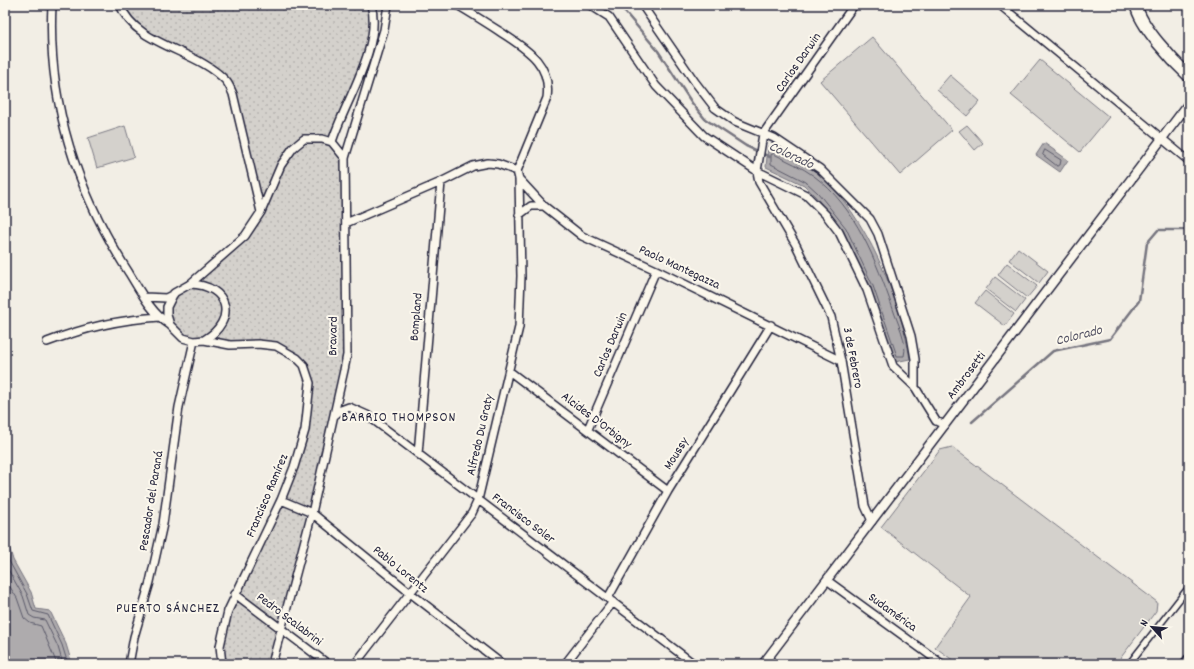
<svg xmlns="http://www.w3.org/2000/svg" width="1194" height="669" font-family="Dekko,sans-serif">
	<defs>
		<pattern id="grass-dots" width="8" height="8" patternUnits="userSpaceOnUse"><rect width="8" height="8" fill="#d4d1cc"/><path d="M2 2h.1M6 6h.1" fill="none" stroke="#b6b3b0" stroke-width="1.8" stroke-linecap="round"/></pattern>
	</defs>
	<rect width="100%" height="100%" fill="#f2eee5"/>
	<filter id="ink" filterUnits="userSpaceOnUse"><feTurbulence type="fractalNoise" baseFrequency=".025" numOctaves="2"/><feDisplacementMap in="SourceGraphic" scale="8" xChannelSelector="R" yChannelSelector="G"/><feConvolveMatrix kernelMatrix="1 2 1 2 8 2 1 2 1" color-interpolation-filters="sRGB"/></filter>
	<g filter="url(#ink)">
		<!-- grass -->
		<path fill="url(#grass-dots)" stroke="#7b7a84" d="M120 5H371L372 37 332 142 345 158 347 355 272 664H222L223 629 294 467 310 396 304 365 276 346 194 341 170 325V299L245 236 261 212 233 94 212 70 139 31Z"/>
		<!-- garden -->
		<path fill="#d4d1cc" stroke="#7b7a84" d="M872 37 952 130 900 175 820 81Z
			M1040 60 1109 117 1080 152 1011 95Z
			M950 75 980 101 967 116 937 90Z
			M967 125 983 143 975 150 959 131Z
			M125 126 134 157 97 168 88 138Z
			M1018 248 1048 271 1039 283 1009 260Z
			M1007 263 1037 286 1027 298 998 275Z
			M995 277 1025 300 1016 312 986 289Z
			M985 291 1014 314 1005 326 975 303Z
			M952 447 1157 602 1156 611 1116 664H958L935 647 971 597 881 527 940 450Z"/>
		<!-- water -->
		<path fill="#aeabad" stroke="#76747f" d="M1044 143 1068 160 1060 172 1036 155Z
			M768 146C784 155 804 162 819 174 866 215 900 298 910 359L895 362 870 288 843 230 815 196 804 185 766 167Z
			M5 533 13 560 31 592 36 609 50 611 66 644 72 664H5Z"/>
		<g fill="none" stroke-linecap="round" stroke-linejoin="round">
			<!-- shore -->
			<path stroke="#5a5969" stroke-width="1" d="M1045 150 1061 160 1060 165 1057 166 1043 155Z
				M774 154C787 161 802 167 814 176 856 207 876 261 893 309 897 322 908 342 904 356H897L873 286 846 228 818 193 806 182 771 164V155Z
				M5 544 9 561 27 594 33 611 48 615 62 645 68 664
				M5 564 23 596 29 615 34 618 45 620 58 647 63 664
				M5 579 17 598 24 618 30 623 41 626 57 664"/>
			<!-- stream -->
			<path stroke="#76747f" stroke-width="2.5" d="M619 5 658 51 692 103 705 119 746 146 770 157
				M972 422 1053 351 1110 339 1139 301 1147 243 1158 230H1189"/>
			<defs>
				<path id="pedestrian" d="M1129 664 1189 587"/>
				<path id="minor" d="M52 5C47 103 77 192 129 273 140 291 152 314 170 325
					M120 5C137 47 197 49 226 81 229 84 231 90 233 94L261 212
					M457 5C471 13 485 22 499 31 524 48 552 62 547 98L517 171
					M590 5 609 17 656 86 704 136 757 171 806 195 826 215 839 232 867 290 893 366 915 387 936 421 945 425
					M642 5 695 82 715 108 735 122 774 138 820 169 870 219 878 234 911 336 915 359V387
					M854 5 763 134 757 171 759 182 796 245 831 317 841 361 865 506 872 521
					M1000 5 1189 161
					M332 142C344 103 383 45 371 5
					M519 179 544 206 582 236 656 270 841 361
					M519 215 531 206H544
					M346 223 441 182 473 166 488 163 498 164 517 171
					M190 284C229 285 238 320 204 340
					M145 297 166 298 174 294
					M47 342C87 327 117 320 160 317
					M509 371 668 491
					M335 415 341 410 349 407 367 415 694 664
					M588 429 656 270
					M418 454 441 182
					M281 500 312 513 409 592 502 664
					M828 581 942 664
					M235 594 328 664
					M608 598 668 491 771 325
					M129 664 134 637 150 582 163 524 179 407 194 341
					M222 664 220 646 228 611 281 500 294 467 305 430 310 383 304 365 297 358 276 346 258 344 230 345 204 340 194 341 183 338 170 325 167 315V307L174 293 190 284 245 236 261 212 281 165 293 148 304 139H322L332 142 345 158
					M272 664 312 513 344 370 347 355 345 158 384 30 388 5
					M355 664 472 513 478 500 519 327 521 276 519 179 517 171
					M565 664 613 602"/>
				<path id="tertiary" d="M763 664 1189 103"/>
				<path id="primary" d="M1186 664 1189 660"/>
				<path id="trunk" d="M1136 5C1140 26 1173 61 1189 76"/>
			</defs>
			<!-- pedestrian casing -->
			<use href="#pedestrian" stroke="#22223b" stroke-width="8"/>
			<!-- minor casing -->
			<use href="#minor" stroke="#22223b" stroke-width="10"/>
			<!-- tertiary casing -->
			<use href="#tertiary" stroke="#22223b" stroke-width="11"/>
			<!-- primary casing -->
			<use href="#primary" stroke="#22223b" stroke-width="13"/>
			<!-- trunk casing -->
			<use href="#trunk" stroke="#22223b" stroke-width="14"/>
			<!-- pedestrian -->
			<use href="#pedestrian" stroke="#fbf7ec" stroke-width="5"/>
			<!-- minor -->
			<use href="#minor" stroke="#fbf7ec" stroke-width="7"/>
			<!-- tertiary -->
			<use href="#tertiary" stroke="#fbf7ec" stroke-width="8"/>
			<!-- primary -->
			<use href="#primary" stroke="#fbf7ec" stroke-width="10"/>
			<!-- trunk -->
			<use href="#trunk" stroke="#fbf7ec" stroke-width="11"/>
		</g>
	</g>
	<g text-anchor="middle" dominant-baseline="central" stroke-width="4" stroke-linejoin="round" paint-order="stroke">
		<!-- street labels -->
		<g font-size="13" fill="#22223b" stroke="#fbf7ec">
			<text transform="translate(799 63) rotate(-55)">Carlos Darwin</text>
			<text transform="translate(679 268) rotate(25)">Paolo Mantegazza</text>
			<text transform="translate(417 317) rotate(-85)">Bompland</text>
			<text transform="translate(334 336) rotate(-89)">Bravard</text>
			<text transform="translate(611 345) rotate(-67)">Carlos Darwin</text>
			<text transform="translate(852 358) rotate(79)">3 de Febrero</text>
			<text transform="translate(967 376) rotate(-53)">Ambrosetti</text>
			<text transform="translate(596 421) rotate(37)">Alcides D'Orbigny</text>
			<text transform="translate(481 435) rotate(-77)">Alfredo Du Graty</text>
			<text transform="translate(677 454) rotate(-58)">Moussy</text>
			<text transform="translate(268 496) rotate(-67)">Francisco Ramírez</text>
			<text transform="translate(152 501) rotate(-81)">Pescador del Paraná</text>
			<text transform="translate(523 519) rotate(37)">Francisco Soler</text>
			<text transform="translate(400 570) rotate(39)">Pablo Lorentz</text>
			<text transform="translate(892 613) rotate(36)">Sudamérica</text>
			<text transform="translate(289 620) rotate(37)">Pedro Scalabrini</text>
		</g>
		<!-- water labels -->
		<g font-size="14" font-style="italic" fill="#535263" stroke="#fbf7ec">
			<text transform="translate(791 156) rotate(25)">Colorado</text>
			<text transform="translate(1079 336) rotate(-14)">Colorado</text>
		</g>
		<!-- neighbourhood labels -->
		<g font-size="14" letter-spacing="1" fill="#22223b" stroke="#fbf7ec">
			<text x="399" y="418">BARRIO THOMPSON</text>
			<text x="168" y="609">PUERTO SÁNCHEZ</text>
		</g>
	</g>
	<!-- margin -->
	<rect width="1194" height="669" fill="none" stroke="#fbf7ec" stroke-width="20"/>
	<rect x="10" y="10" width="1174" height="649" fill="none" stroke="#22223b" stroke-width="1.5" filter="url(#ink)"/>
	<!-- north arrow -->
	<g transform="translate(1152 627) rotate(297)" stroke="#fbf7ec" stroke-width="3" paint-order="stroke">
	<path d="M0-3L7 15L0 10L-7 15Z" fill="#22223b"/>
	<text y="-6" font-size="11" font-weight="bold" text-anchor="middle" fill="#22223b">N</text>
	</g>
</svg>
